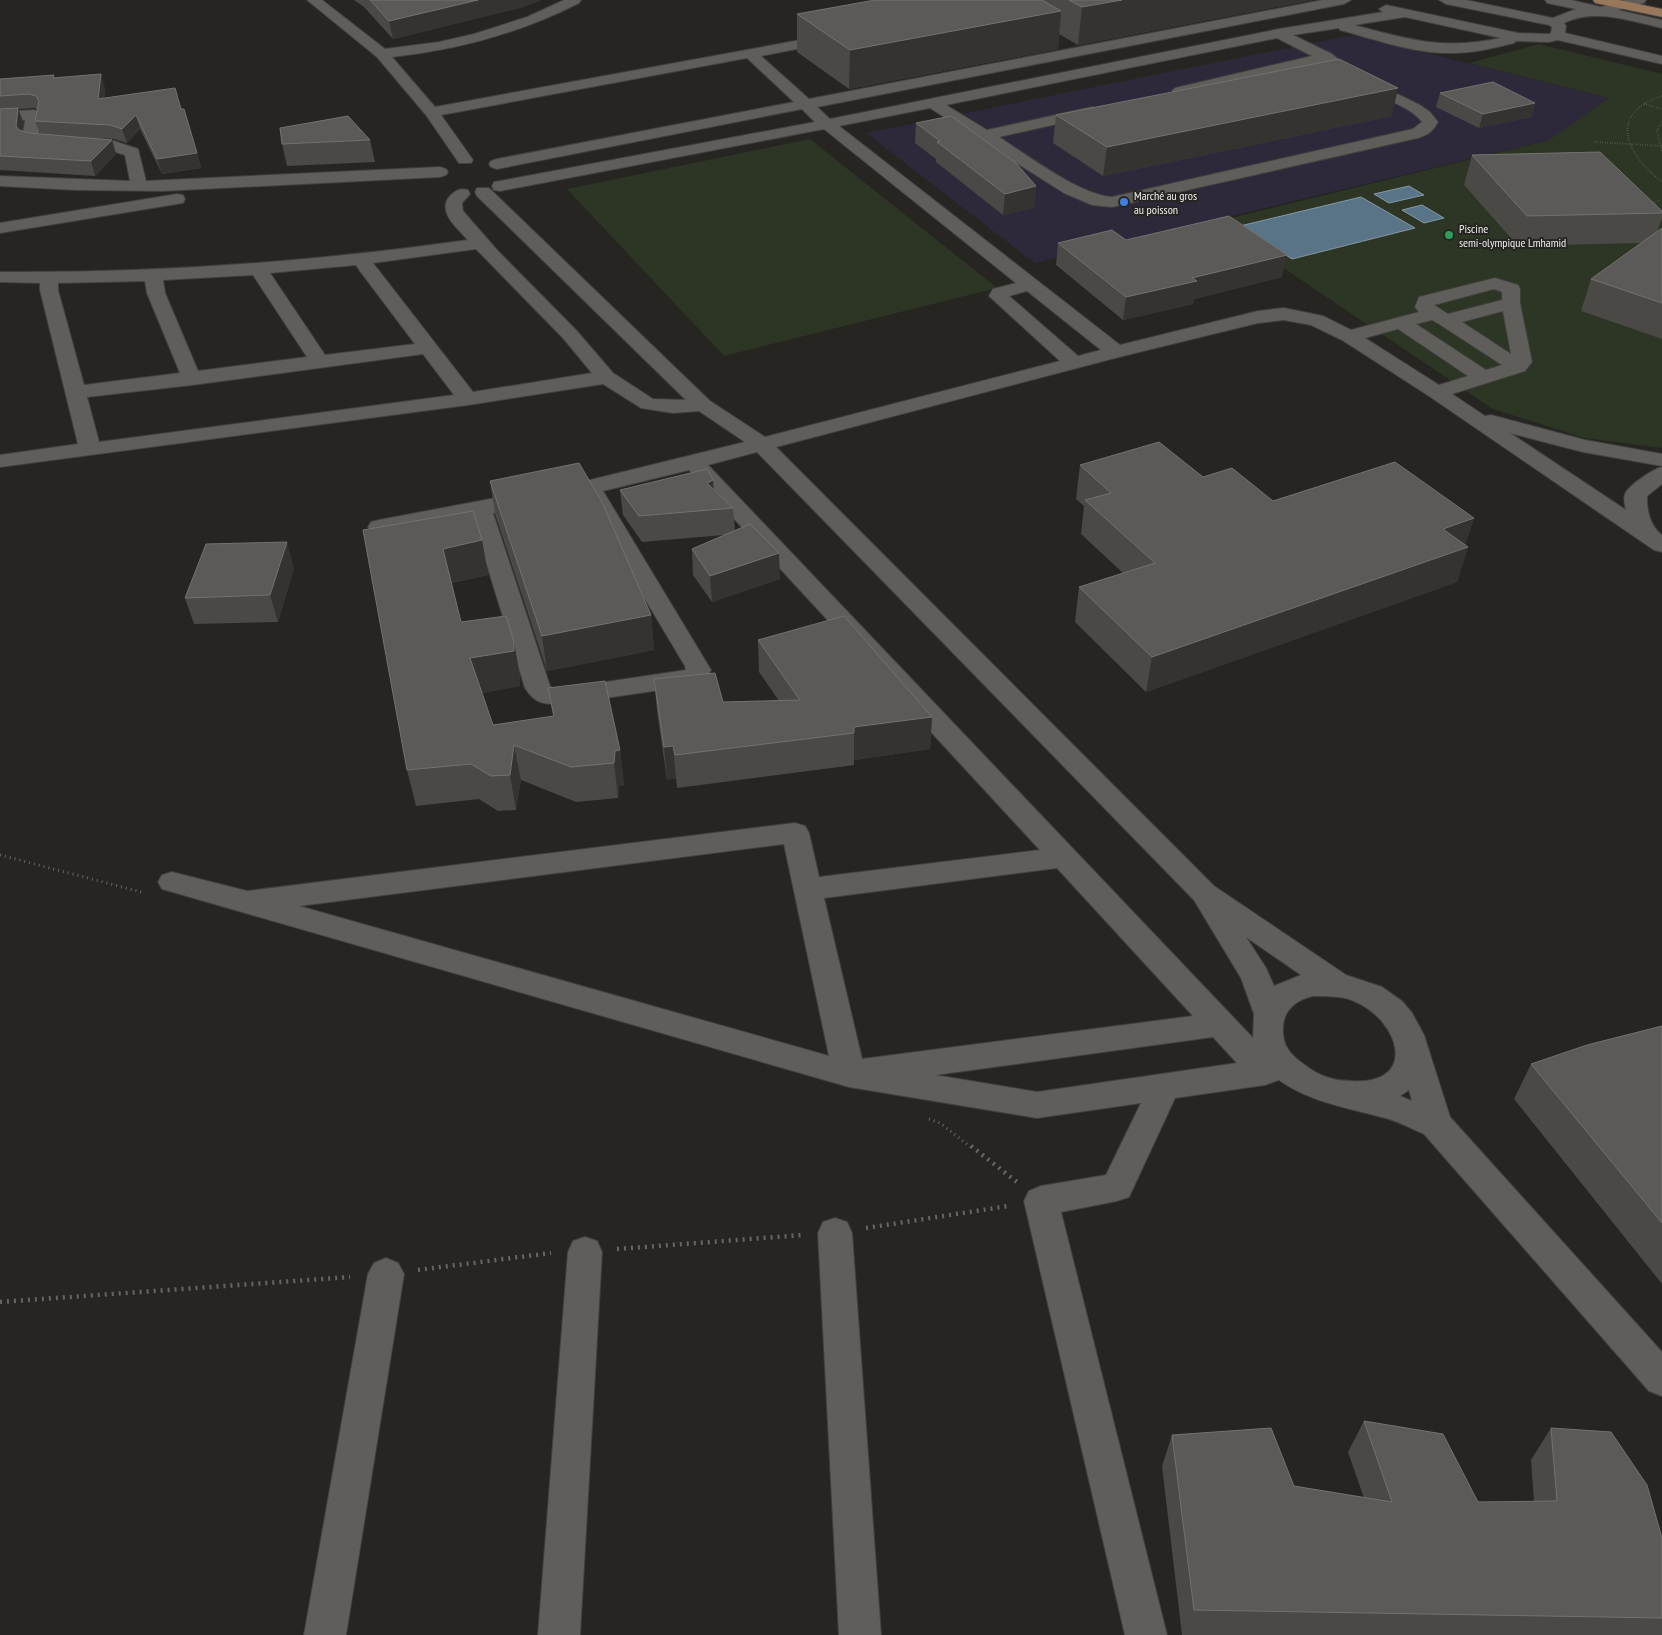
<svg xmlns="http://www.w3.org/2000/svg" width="1662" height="1635" font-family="'PT Sans Narrow',sans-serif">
	<rect width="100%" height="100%" fill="#262522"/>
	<!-- commercial -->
	<path fill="#2e293a" d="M1353 35 1609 98 1549 140 1035 263 866 133Z"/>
	<!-- green -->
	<path fill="#2d3525" d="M1539 44 1662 74V448L1585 438 1493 409 1215 222 1549 140 1609 98 1469 63Z
		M810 139 997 288 724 356 567 189Z"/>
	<!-- water -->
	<path fill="#587486" stroke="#8699a5" d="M1409 186 1424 195 1389 203 1374 194Z
		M1361 197 1415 228 1292 259 1240 226Z
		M1422 205 1444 218 1424 223 1402 210Z"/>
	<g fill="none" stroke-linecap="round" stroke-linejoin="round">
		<defs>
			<path id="minor" d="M307 0H322L385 49 439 42 474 34 527 17 564 0H581L579 3C520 33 458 50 392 57L435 107 833 34 838 35 840 38 838 41 761 56 809 99 1323 0H1351L1344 4 817 107 830 119 1279 29 1383 12 1379 9 1386 5 1518 33 1549 34 1551 33 1552 27 1549 25 1446 4 1439 0H1466L1553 18 1576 9 1547 3 1545 0H1571L1601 7 1624 0H1646L1644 3 1618 10 1662 20V28C1629 21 1596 8 1564 23L1566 26 1565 33 1662 56V64L1558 40 1549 42 1516 41 1514 43C1494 48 1474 53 1453 53 1415 54 1377 40 1340 30L1339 28 1293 35 1332 54 1356 74 1420 105 1430 112 1438 122C1433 131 1428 135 1418 138L1112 207 1092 205 1064 193 930 108 839 126 1120 345 1258 311 1284 308 1323 316 1351 330 1419 312 1415 307 1419 297 1495 278 1518 285 1520 289V303L1532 362 1525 371 1452 394 1485 416 1491 415 1585 440 1662 454V466L1583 452 1510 433 1626 510C1625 505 1623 498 1625 494 1629 485 1653 469 1662 467V484L1647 496V499C1647 512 1651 527 1662 535V552L1654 550 1429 396 1342 340 1311 325 1284 320 1258 323 1123 356 776 447 1214 886 1346 975 1382 987 1402 1001 1412 1013 1424 1035 1450 1117 1662 1352V1396L1649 1391 1424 1134C1410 1128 1396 1120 1381 1117 1345 1107 1310 1102 1279 1080L1265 1085 1175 1098 1129 1197 1117 1201 1061 1212 1167 1635H1125L1024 1201 1029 1191 1041 1186 1106 1175 1141 1103 1037 1118 849 1087 162 889 158 882 162 875 172 872 247 891 795 823 805 826 809 833 819 877 1040 850 689 470 603 491 711 670 703 683 694 685 565 704C545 704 537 706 525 688L472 517 379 534 371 532 368 527 371 522 379 520 590 480 745 442 699 411 673 413 641 408 603 384 468 405 0 467V455L78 444 40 290V283L0 282V272C157 273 312 262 468 240 458 229 436 211 450 196 456 190 460 188 468 190L470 194 462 203 463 211 497 250 576 330 613 373 653 399 686 400 477 196 475 192 477 188H489L710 401 765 437 1060 361 989 296 993 289 1016 283 824 129 500 191 494 190 492 186 494 182 500 181 815 122 802 109 497 169 491 167 489 164 491 161 497 159 794 102 747 58 441 115 473 160 471 163H459L426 115 377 57ZM1405 17 1501 38C1443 50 1410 40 1354 25ZM1277 38 1312 56 1175 88 1172 91 1175 94 1180 96 1324 62C1332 66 1338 75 1345 80 1365 94 1409 103 1422 122L1413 129 1112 197C1078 194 1029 156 999 137L1097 115 1100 112 1097 109 1092 107 987 130 946 105ZM476 249 563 338 592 373 473 392 373 263ZM356 265 360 271 415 344 325 355 270 273ZM253 275 307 357 198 371 165 293 163 280ZM145 281 147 293 180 373 84 385 58 290V283ZM1494 289 1502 292V300L1448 314 1434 305ZM1027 291 1101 350 1078 356 1009 296ZM1503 311 1511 354 1462 322ZM1432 320 1439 324 1502 365 1486 370 1416 324ZM1398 329 1468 376 1439 385 1365 338ZM423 354 454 395 99 442 87 397 192 385ZM757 452 1194 900 1241 978 1254 1014 1253 1038 708 465ZM583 495 685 666 686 670 565 688H552L550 686 493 513ZM784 844 829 1056 299 906ZM1057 868 1193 1016 862 1059 824 898ZM1246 937 1301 975 1274 986 1266 968ZM1313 996C1326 996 1342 996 1354 1001 1401 1021 1418 1085 1352 1081 1338 1081 1324 1078 1312 1070 1302 1063 1287 1054 1284 1040 1279 1017 1290 1001 1313 996ZM1213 1037 1237 1063 1037 1092 935 1075ZM1409 1090 1412 1101 1400 1096Z
				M34 110 39 112 42 115 38 137 114 141 138 149 146 181 440 167 446 169 448 172 446 175 440 177 163 191 76 190 0 186V176L130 181 125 155 112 151 34 146 24 143 22 140 25 120 0 122V112Z
				M177 194 183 195 185 199 183 203 0 233V223Z
				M835 1218 847 1222 852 1233 881 1635H839L818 1233 823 1222Z
				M585 1237 597 1241 602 1252 580 1635H538L568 1252 573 1241Z
				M386 1258 398 1263 404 1274 346 1635H304L368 1274 374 1263Z"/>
			<path id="major" d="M1593 0H1619L1662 9V17L1595 3Z"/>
		</defs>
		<!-- minor casing -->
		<use href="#minor" stroke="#40403e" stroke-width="2"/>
		<!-- major casing -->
		<use href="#major" stroke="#40403e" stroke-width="2"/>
		<!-- path-far2 -->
		<path stroke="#676663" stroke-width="2" stroke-dasharray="0.5 2" stroke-linecap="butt" d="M1662 96C1606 114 1627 155 1662 182
			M1644 104 1662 109
			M1662 122 1657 131 1662 151
			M1595 142 1662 146
			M1650 203 1662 200"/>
		<!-- path-far1 -->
		<path stroke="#676663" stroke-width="3" stroke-dasharray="1 4" stroke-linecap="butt" d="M0 855 145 893
			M929 1119 940 1123 972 1148"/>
		<!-- path -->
		<path stroke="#676663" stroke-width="4.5" stroke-dasharray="2 5" stroke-linecap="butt" d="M971 1146 1017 1182
			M866 1228 1008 1206
			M617 1249 803 1235
			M418 1270 551 1253
			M0 1302 350 1277"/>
		<!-- minor -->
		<use href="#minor" fill="#5f5e5b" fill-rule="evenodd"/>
		<!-- major -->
		<use href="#major" fill="#99775b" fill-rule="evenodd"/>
	</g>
	<!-- wall -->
	<path fill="#4a4946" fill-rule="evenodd" d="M354 0H541L523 7 393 39 364 7Z
		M875 0H1313L1078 45 1059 34 1058 49 849 89 797 52V14Z
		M55 78 105 88 104 98 181 109 197 153 201 168 162 174 140 129 127 143 114 139 91 138 112 140 116 154 95 176 0 170V79ZM34 108 38 110 35 121 40 134 29 133 22 131 23 122 18 109Z
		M1440 93 1535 103 1531 117 1479 128 1436 107Z
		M1056 115 1392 116 1103 176 1053 143Z
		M916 123 1035 207 1003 215 936 162V159L915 143Z
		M370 140 375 162 287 166 282 144Z
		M1472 155 1662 211V218L1657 232 1662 228V339L1581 311 1591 279 1641 243 1518 246 1464 185Z
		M1126 240 1282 277 1194 299 1193 304 1123 320 1056 265 1058 243Z
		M1080 465 1203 477 1273 501 1474 518 1465 545 1468 547 1457 582 1146 692 1075 622 1079 587 1123 573 1081 534 1084 506 1076 499Z
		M490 481 651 615 654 650 547 671 495 514Z
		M714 489 733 508 735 531 780 579 712 602 693 575 692 549 724 535 642 542 623 515 620 490Z
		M363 530 482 540 488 575 451 583 461 622 514 642 520 677V686L482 693 493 725 553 716 548 688 620 750 624 786H619L618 798 576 802 521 780 516 810 498 811 479 799 416 806 407 770Z
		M294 568 278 622 194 624 185 598Z
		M758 640 932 717 930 749 854 760V765L677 788 676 778 667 780 657 711 654 679 723 702 779 701 759 672Z
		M1662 1026V1284L1514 1099 1531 1064Z
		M1364 1421 1478 1502H1534L1531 1460 1551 1428 1662 1538V1635H1182L1162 1466 1172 1435 1294 1486 1364 1498 1348 1452Z"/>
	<!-- shaded-wall -->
	<path fill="#343330" d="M478 0H541L523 7 393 39 389 21Z
		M1122 0H1313L1078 45 1082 7Z
		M1061 11 1058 49 849 89 850 50Z
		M101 74 105 88 102 113 98 99Z
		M1398 88 1392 116 1103 176 1107 147Z
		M1535 103 1531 117 1479 128 1483 114Z
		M18 108 23 122 20 141 16 126Z
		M136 115 140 129 127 143 122 129Z
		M112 140 116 154 95 176 91 161Z
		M197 153 201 168 162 174 157 159Z
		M1036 186 1035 207 1003 215 1005 194Z
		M1287 255 1282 277 1194 299 1193 304 1123 320 1126 297 1192 278Z
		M713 480 715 506 707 483Z
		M1474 518 1464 549 1468 547 1457 582 1146 692 1152 657 1443 529Z
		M482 540 488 575 449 583 443 549Z
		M287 542 294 568 278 622 270 595Z
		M779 553 780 579 712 602 710 576Z
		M651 615 654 650 547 671 542 636Z
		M514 642 520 677V686L477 694 470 658Z
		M932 717 930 749 854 760V727Z
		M514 745 521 780 516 810 510 775Z
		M673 746 676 778 667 780 664 747Z
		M620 750 624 786H619L618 798 614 763 615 751Z"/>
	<!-- building -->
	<path fill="#5b5a58" stroke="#73726f" d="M370 0H478L389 21Z
		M875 0H1042L1061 11 850 50 797 14Z
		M1069 0H1122L1082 7Z
		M1339 59 1398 88 1107 147 1056 115Z
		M101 74 98 99 175 88 181 109H184L197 153 157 159 136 115 122 129 110 125 35 121 39 101 36 96 29 94 0 96V79L54 75 53 78Z
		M1493 82 1535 103 1483 114 1440 93Z
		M18 108 16 126 19 130 29 133 112 140 91 161 0 156V109Z
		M348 116 370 140 282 144 280 128Z
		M951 116 1016 163 1036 186 1005 194 937 142 940 141 916 123Z
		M1600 152 1662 211V213L1527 216 1472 155Z
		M1229 216 1287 255 1192 278 1197 281 1126 297 1058 243 1112 230 1126 240Z
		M1662 228V303L1591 279Z
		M1159 442 1203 477 1232 468 1273 501 1395 462 1474 518 1443 529 1468 547 1152 657 1079 587 1155 563 1085 500 1111 493 1080 465Z
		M579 463 602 502 651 615 542 636 490 481Z
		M707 469 713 480 707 483 733 508 639 516 620 490Z
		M473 511 482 540 443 549 461 622 506 616 514 642V651L470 658 493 725 554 716 548 688 605 681 620 750 615 751 614 763 571 767 514 745 510 775 491 776 471 764 407 770 363 530Z
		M750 524 779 553 710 576 692 549Z
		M287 542 270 595 185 598 206 544Z
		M844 616 932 717 854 727V733L675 755 673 746 664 747 654 679 715 673 723 702 800 700 758 640Z
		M1662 1026V1223L1531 1064 1587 1045Z
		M1364 1421 1443 1434 1478 1502 1557 1501 1551 1428 1611 1432 1647 1485 1662 1538V1618L1194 1610 1172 1435 1271 1428 1294 1486 1392 1502Z"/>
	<!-- markers -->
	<circle fill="#3f7fe0" stroke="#262522" stroke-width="2" cx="1124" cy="202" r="5"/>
	<circle fill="#2e9e5b" stroke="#262522" stroke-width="2" cx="1449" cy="235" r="5"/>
	<g text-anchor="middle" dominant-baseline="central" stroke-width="4" stroke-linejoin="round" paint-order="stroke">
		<!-- far-poi labels -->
		<g font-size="12" fill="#f0efed" stroke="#262522" text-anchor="start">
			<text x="1134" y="195">Marché au gros<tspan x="1134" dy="14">au poisson</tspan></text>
			<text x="1459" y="228">Piscine<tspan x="1459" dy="14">semi-olympique Lmhamid</tspan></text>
		</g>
	</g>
</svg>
